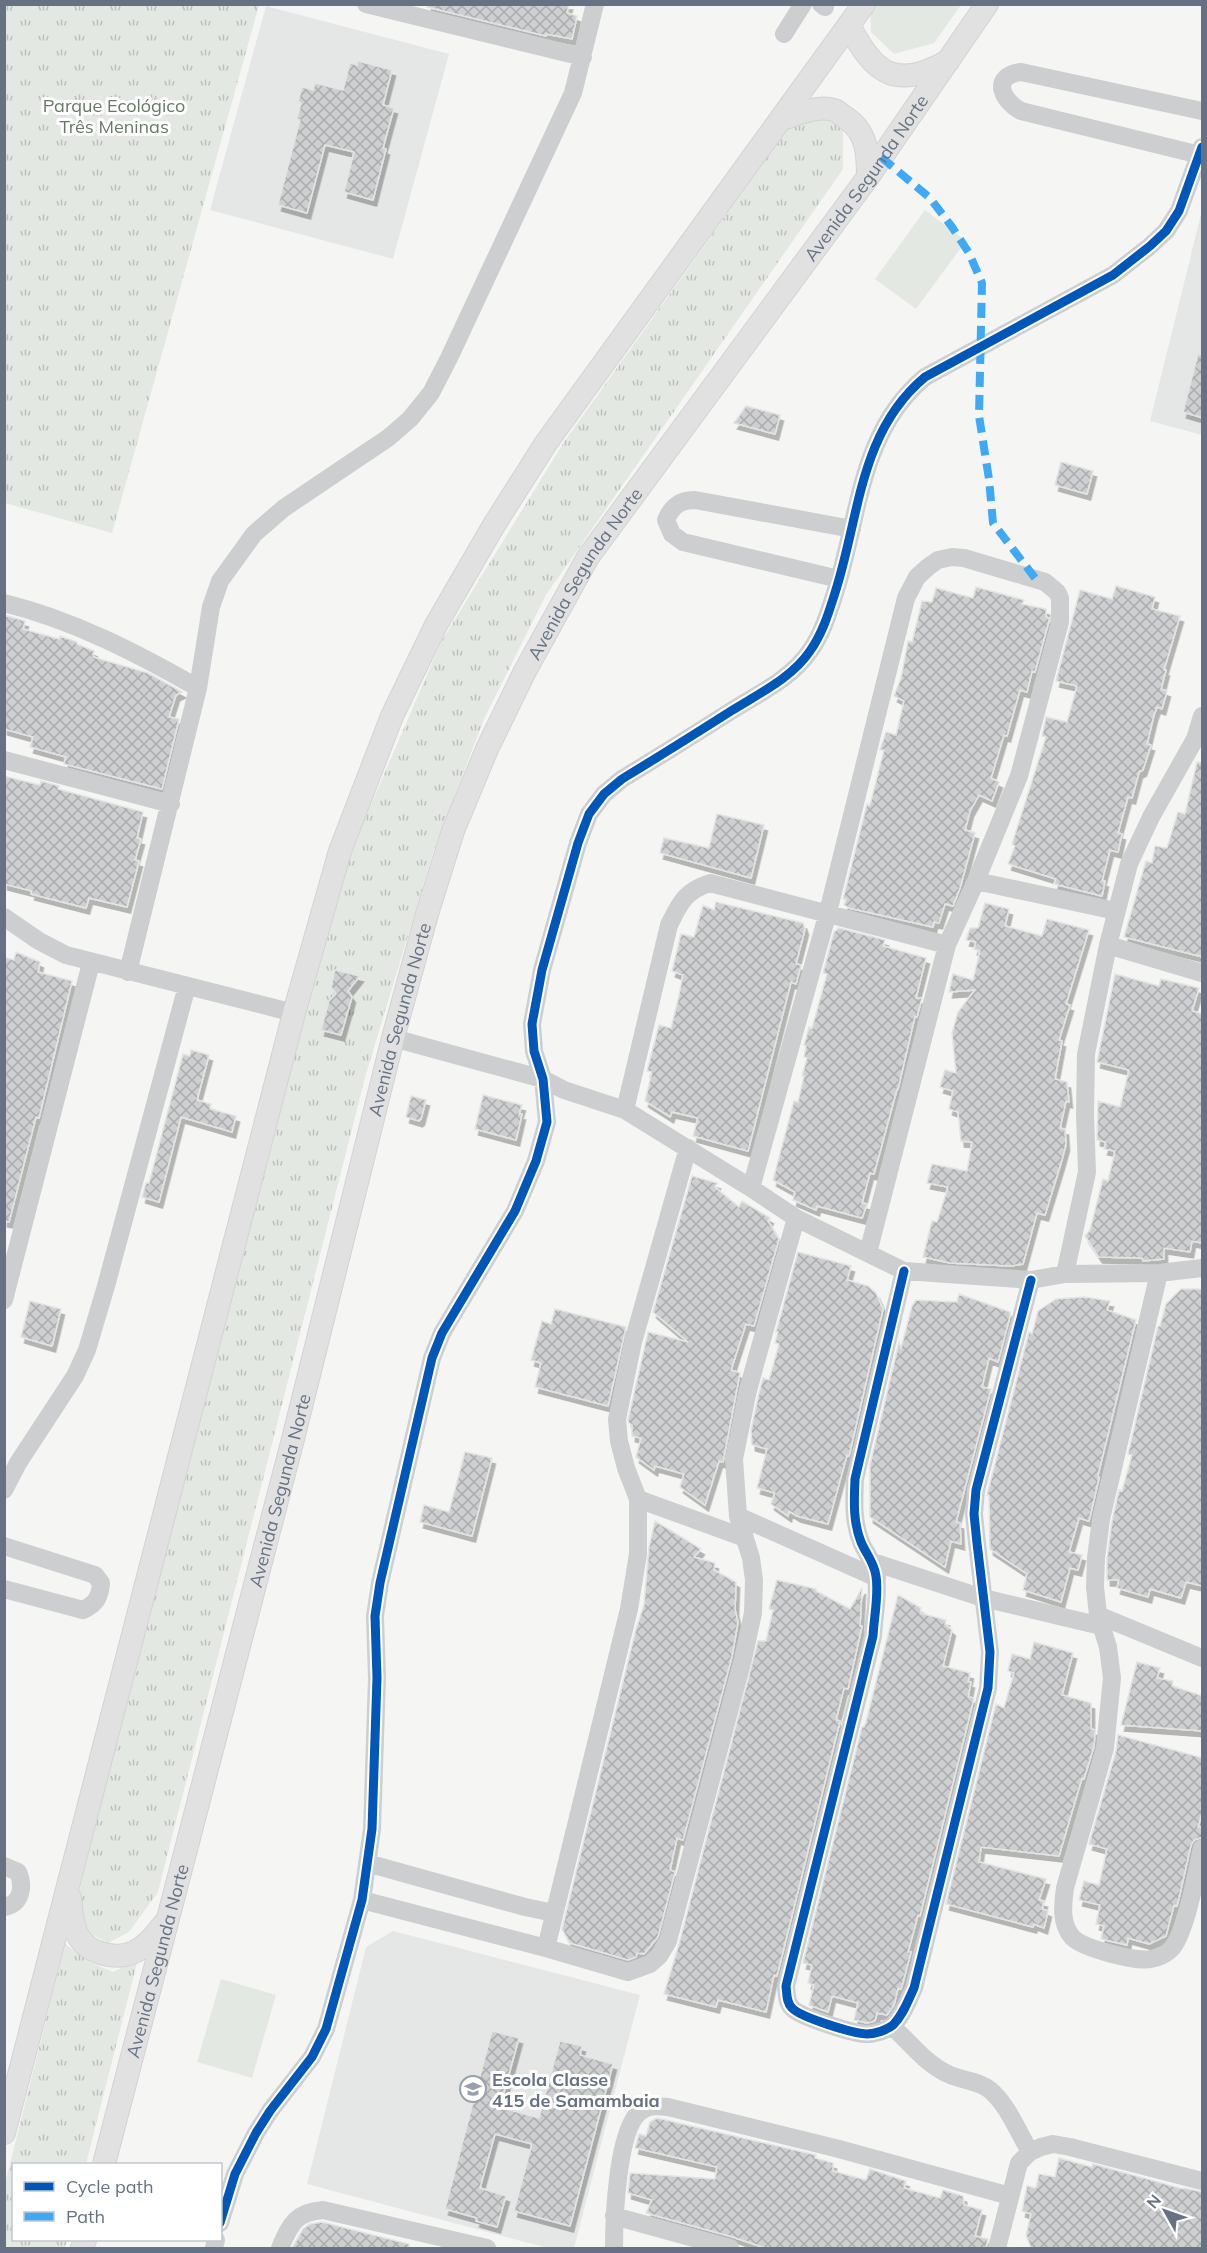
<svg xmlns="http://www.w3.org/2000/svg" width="1207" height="2253" font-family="Mulish,sans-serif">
	<defs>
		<pattern id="park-tufts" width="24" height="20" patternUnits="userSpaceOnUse" patternTransform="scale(1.5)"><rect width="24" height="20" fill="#e4e8e2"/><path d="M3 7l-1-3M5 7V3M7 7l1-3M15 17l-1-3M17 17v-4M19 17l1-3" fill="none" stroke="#bdc0bd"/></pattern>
		<pattern id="building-cross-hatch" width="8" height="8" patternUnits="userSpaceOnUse" patternTransform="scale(1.5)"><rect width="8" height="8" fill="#cecfd0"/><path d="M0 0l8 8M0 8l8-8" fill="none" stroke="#abacae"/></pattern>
		<filter id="shadow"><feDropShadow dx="3.5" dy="6" stdDeviation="0" flood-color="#0004"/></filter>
	</defs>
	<rect width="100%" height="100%" fill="#f5f5f4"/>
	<!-- built -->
	<path fill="#e5e7e6" d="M266 6 449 54 393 259 210 210Z
		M1202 210V435L1150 421Z
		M393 1931 640 1995 574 2248H548L307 2184 366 1947Z"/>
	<!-- green -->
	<path fill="#e4e8e2" d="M870 5H961L934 43 894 54 871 32Z
		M925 210 966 241 916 309 875 279Z
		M221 1979 276 1995 252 2078 197 2062Z"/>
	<!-- park -->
	<path fill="url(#park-tufts)" d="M4 5H259L112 533 5 503Z
		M825 116 843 128V169L546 595 484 719 434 850 366 1074 158 1892 129 1932 108 1943 88 1932 78 1897 95 1825 343 870 441 642 564 442 792 123Z
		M65 1944 90 1962 113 1972 138 1959 86 2164H14V2240H67L65 2248H5V2184Z"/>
	<!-- building -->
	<path fill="url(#building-cross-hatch)" stroke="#e4e4e4" stroke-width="1.5" filter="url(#shadow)" d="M428 4H569L567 13 577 16 572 39 546 34V36L427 7Z
		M358 61 392 70 383 105 394 108 383 148 386 149 373 200 344 192 354 152 325 145 307 213 278 205 300 120 297 119 301 103 298 102 302 87 313 90 315 83 343 90 350 63 357 65Z
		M1198 354 1203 355V418L1183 412Z
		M746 406 780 415 775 434 734 423Z
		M1061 462 1093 471 1087 494 1055 485Z
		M1116 586 1155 597 1152 609 1180 616 1164 670H1166L1161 689 1167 691 1162 709 1157 707 1154 715 1147 744 1151 745 1143 770 1139 772 1132 798 1128 797 1118 833 1122 834 1118 852 1110 850 1102 881H1105L1102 896 1054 884 1056 879 1008 864 1015 846 1012 844 1046 737 1042 736 1046 717 1067 722 1077 686 1056 681 1080 590 1112 599Z
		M976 587 1024 600 1022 604 1046 609V617L1049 618V621L1035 672 1032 671 1027 692 1020 690 1007 736 1004 735 991 778 999 782 992 801 979 795 970 811 965 830 975 833 960 888 953 906 945 904 939 923 934 922 933 927 849 908 844 905 846 899H843L867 804 870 805 884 750H880L886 732 896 735 904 701 894 696 901 678 908 641 912 642 922 601 932 602 936 588 973 598Z
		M4 615 25 621 23 629 59 639 60 636 77 642V644L94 651 93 657 148 673 182 692 176 695 169 717 179 719 162 789 64 764 66 757 30 747 33 737 4 729Z
		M1197 762 1203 763V957L1124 937 1146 861 1152 863 1155 846 1167 848 1178 812 1185 814Z
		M4 776 40 785 41 781 59 786 58 789 143 812 137 838 141 839 135 860 139 861 127 907 89 898 86 908 31 894 32 891 4 884Z
		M717 814 764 825 751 878 660 853 664 838 709 848Z
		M716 902 803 923 805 929 796 964 801 965 796 984 791 982 748 1151 693 1136 698 1118 672 1112 670 1117 645 1101 652 1072 647 1071 659 1025 671 1028 678 1000 683 975 672 971 681 934 694 937 703 905 714 910Z
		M985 903 1009 909 1005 926 1042 936 1047 919 1089 930 1066 1004 1070 1005 1059 1040 1062 1041 1055 1079 1067 1082 1069 1102 1066 1101 1060 1128 1065 1129 1066 1145 1061 1163 1045 1215 1037 1213 1023 1264 1011 1266 950 1263 923 1257 932 1221 937 1222 948 1187 927 1183 932 1164 967 1171 972 1142 961 1141 958 1112 949 1109 953 1091 940 1087 945 1070 956 1073 952 1033 958 1012 975 990 949 992 953 974 973 980 980 951 974 949 976 942 966 940 970 928H978Z
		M839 928 885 940 883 946 926 958 916 998H922L917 1017 915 1016 898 1089H897L874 1174 870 1173 862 1203 867 1204 862 1218 817 1206 816 1210 793 1200 795 1192 773 1180 794 1101 798 1102 804 1076H802L807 1058 804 1057 806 1046 804 1045 809 1027 812 1028 827 974 823 973 834 932Z
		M16 952 40 962 38 972 72 981 39 1118 36 1117 9 1222 4 1221V957L14 960Z
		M335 970 360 976 348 991 352 997 341 1035 321 1030 329 1001 336 994 331 987Z
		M1115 974 1159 986 1161 979 1199 988 1192 1011 1203 1014V1243L1192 1241 1190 1252 1164 1248V1259L1143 1261 1142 1258 1099 1257 1085 1236 1090 1230 1103 1179 1108 1181 1115 1151 1104 1149 1106 1142 1097 1140 1098 1101 1120 1107 1129 1070 1097 1062Z
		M191 1050 209 1055 197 1100 211 1104 210 1109 236 1116 232 1132 181 1117 159 1202 142 1197 146 1183H149L183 1054 190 1056Z
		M483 1095 522 1105 519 1114H522L516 1140 475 1129Z
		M411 1096 426 1100 421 1119 419 1121 406 1117Z
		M692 1176 717 1183 715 1187 739 1207 742 1201 770 1218 768 1221 779 1239 754 1326 746 1324 731 1370 740 1373 723 1462 719 1461 705 1505 680 1487 684 1474 655 1466 654 1470 636 1457 641 1438 632 1436V1425L629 1423 628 1420 648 1332 688 1342 653 1312Z
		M798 1252 851 1266 847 1280 868 1286 876 1293 883 1309 849 1456 847 1455 828 1524 797 1516 789 1511 788 1516 771 1504 775 1493 757 1488 767 1449 752 1445 751 1430 759 1393 763 1378 769 1380 779 1344 775 1343 778 1332H776Z
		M1181 1289H1203V1586L1186 1582 1181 1598 1150 1589 1148 1597 1117 1588 1119 1580H1107V1559L1112 1521 1119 1490 1122 1491 1132 1455 1128 1454 1158 1326H1160L1166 1304Z
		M959 1294 1010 1312V1316L998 1362 989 1358 982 1387 991 1389 956 1522 960 1523 961 1544 951 1541 945 1567 870 1517V1465L899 1342 901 1348 912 1306 916 1300 957 1302Z
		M1085 1297 1110 1301 1107 1310 1136 1320 1098 1475 1099 1478 1089 1521 1079 1518 1069 1552 1082 1555 1078 1570 1070 1568 1061 1602 1023 1590 1027 1574 990 1549 989 1495H987L1029 1332 1032 1334 1038 1311 1056 1299Z
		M30 1301 61 1309 52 1346 21 1337Z
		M555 1309 626 1327 608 1406 535 1387 541 1363 531 1360 542 1321 551 1324Z
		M465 1452 492 1458 472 1536 420 1522 424 1505 449 1512Z
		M655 1521 701 1549 694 1557 715 1563 714 1570 736 1582 735 1610 738 1622 732 1656 683 1840 677 1838 670 1870 675 1872 658 1937 644 1954 637 1953 636 1957 628 1960 570 1943 562 1929 636 1629 644 1605 649 1547Z
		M777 1580 816 1589V1591L850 1609 862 1588 860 1626H862L848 1689 844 1688 836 1720 840 1721 777 1976 774 1975 766 2012 718 2000 716 2007 664 1994 679 1944 758 1641H766L773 1610 769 1609Z
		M898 1595 921 1608 920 1613 946 1620 945 1624 952 1630 943 1666 970 1673 968 1682H971L968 1697 974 1698 920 1916 918 1915 908 1952H911L902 1986 901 1989 898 1988 894 2005 887 2015 877 2013 875 2021 867 2023 854 2020 858 2003 832 1996 828 2012 809 2005 814 1985 808 1983 812 1965 803 1963 862 1727H864L866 1722Z
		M1034 1642 1073 1653 1062 1695 1091 1703V1729L1095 1730 1094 1746 1084 1779 1082 1778 1059 1856 981 1847 979 1862 1046 1879 1039 1900 1044 1901 1042 1909 1048 1911 1044 1928 1034 1924 1033 1927 946 1904 996 1704 1004 1708 1014 1673 1008 1671 1012 1654 1030 1659Z
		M1137 1662 1160 1668 1157 1678 1173 1681 1172 1686 1203 1696V1731L1121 1725Z
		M1118 1735 1203 1758V1810L1198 1827H1203V1837L1194 1840 1191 1845 1179 1898 1177 1906 1174 1905 1166 1936 1149 1944 1128 1938 1127 1945 1101 1939 1104 1926 1096 1924 1100 1905 1079 1900 1084 1881 1099 1885 1107 1849 1089 1844 1116 1751Z
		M492 2031 519 2038 500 2107 539 2118 560 2041 582 2046 580 2055 613 2064 570 2226 514 2211 532 2144 495 2134 480 2188 506 2196 497 2227 476 2221 477 2218 445 2209Z
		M657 2118 816 2155 815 2158 833 2163V2171L866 2180 870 2169 906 2181 904 2188 940 2198 943 2190 963 2196 964 2205 982 2210 975 2236 988 2239 986 2248H765L733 2237 646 2213 652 2200 628 2193 630 2173 715 2179 717 2167 635 2148 639 2134 646 2136 650 2122Z
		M1059 2158 1092 2167 1093 2164 1183 2189 1184 2188 1203 2192V2248H1031L1026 2235 1031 2214 1022 2211 1027 2186 1036 2188 1039 2174 1055 2177Z
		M322 2222 409 2244V2248H292L303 2229 310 2224Z"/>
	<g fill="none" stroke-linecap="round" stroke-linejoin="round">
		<defs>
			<g id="major">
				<path d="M849 25C874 75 897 90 948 61"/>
				<path d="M782 119C797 114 818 105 834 110 838 111 842 116 846 118 867 132 868 153 868 177"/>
				<path d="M70 1898C71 1909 72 1924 77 1934 87 1953 115 1961 134 1952 147 1946 155 1935 164 1924"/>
				<path d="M4 2133 294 1013 340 851 392 716 436 625 494 525 546 443 864 4"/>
				<path id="s1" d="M104 2164 293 1439 393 1038 427 914 453 831 487 749 525 671 588 557 868 177 987 4"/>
				<path d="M82 2248 85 2240"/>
			</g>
		</defs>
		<!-- major casing -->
		<use href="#major" stroke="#d2d3d3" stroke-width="24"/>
		<!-- minor -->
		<path stroke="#cdcecf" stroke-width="18" d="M366 4 583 57
			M821 4 825 7
			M784 34 803 4
			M1200 155 1021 111C1001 100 991 76 1021 72L1202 111
			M839 579 683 542 672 534 666 520C672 506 680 500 695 500L852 529
			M4 603C73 620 137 653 198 688
			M4 760 171 804
			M976 881 1116 911
			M4 917 39 941 66 955 294 1013
			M1108 945 1202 973
			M128 972 198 688 211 607 220 581 254 534 284 508 388 438 410 419 431 393 449 358 573 93 595 4
			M393 1038 543 1079 564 1090 625 1110 751 1188 796 1218 904 1271 1031 1280 1065 1274 1159 1273 1202 1268
			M625 1110 669 925C680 903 685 891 710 883L947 945
			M751 1188 828 912 906 598 917 577 928 567 938 560 952 557 964 558 1045 582 1057 592 1060 598V622L1019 776 976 881 947 945 868 1253
			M904 1271 855 1479C854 1501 853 1522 861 1542 866 1554 874 1562 876 1576 879 1595 874 1617 873 1636L786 1986C787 1993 786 2002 792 2008 800 2017 854 2034 867 2034 875 2034 887 2030 893 2025 903 2015 908 2001 914 1988L988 1688 990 1652 977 1543 974 1514 976 1490 1031 1280
			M1159 1273 1101 1519 1096 1558 1095 1587 1098 1615 1108 1647 1112 1678 1105 1748 1065 1888C1063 1904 1060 1923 1072 1937 1082 1948 1135 1962 1151 1959 1157 1958 1167 1954 1171 1949 1186 1934 1197 1870 1202 1848
			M1065 1274 1087 1172 1085 1114 1086 1054 1108 945 1129 864 1151 817 1195 739 1202 716
			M4 1300 91 963
			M4 1490 18 1463 75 1376 87 1350 106 1286 187 986
			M638 1499 745 1538
			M738 1516 877 1578
			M4 1546 95 1575 101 1583C100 1597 96 1604 83 1610L4 1589
			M873 1562 983 1598 1101 1626
			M1098 1615 1202 1658
			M367 1863 525 1907 554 1913
			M4 1866 18 1872C24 1886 22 1904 4 1907
			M362 1900 546 1948 628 1972 650 1964 659 1956 668 1941 743 1659 753 1613 754 1580 751 1558 738 1516 734 1459 748 1390 796 1218
			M546 1948 629 1609 638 1554V1499L626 1468 619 1441 617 1419 633 1342 688 1148
			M892 2026C909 2042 926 2064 948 2074 962 2081 978 2080 990 2090 1008 2105 1018 2132 1030 2152
			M614 2216 730 2248
			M220 2223 235 2174 256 2133 270 2111 312 2057 326 2029 362 1900 372 1829 377 1678 375 1616 380 1583 432 1358 442 1333 515 1211 536 1161 547 1122 543 1079 534 1051 532 1024 542 970 578 843 589 814 604 794 622 779C658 757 695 734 731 711 758 694 792 678 810 651 822 634 828 615 834 596 860 518 858 433 925 377L1113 275 1150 246 1166 231 1179 211 1202 147
			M214 2248 216 2240
			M280 2248C290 2225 295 2212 323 2210L487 2248
			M614 2248C614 2220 617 2127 641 2111 649 2105 658 2106 668 2107L839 2149 1010 2196
			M997 2248 1019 2163 1030 2152 1041 2147 1053 2144 1070 2147 1202 2181"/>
		<!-- major -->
		<use href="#major" stroke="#e1e1e1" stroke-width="22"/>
		<!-- quiet -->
		<path stroke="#3fa9f5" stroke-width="8" stroke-dasharray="15 8" stroke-linecap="butt" d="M881 157 930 198 952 227 969 253 982 283 979 416 989 479 993 523 1035 578"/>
		<defs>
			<path id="cycleway" d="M904 1271 855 1479C854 1501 853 1522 861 1542 866 1554 874 1562 876 1576 879 1595 874 1617 873 1636L786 1986C787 1993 786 2002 792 2008 800 2017 854 2034 867 2034 875 2034 887 2030 893 2025 903 2015 908 2001 914 1988L988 1688 990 1652 977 1543 974 1514 976 1490 1031 1280
				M220 2223 235 2174 256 2133 270 2111 312 2057 326 2029 362 1900 372 1829 377 1678 375 1616 380 1583 432 1358 442 1333 515 1211 536 1161 547 1122 543 1079 534 1051 532 1024 542 970 578 843 589 814 604 794 622 779C658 757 695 734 731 711 758 694 792 678 810 651 822 634 828 615 834 596 860 518 858 433 925 377L1113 275 1150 246 1166 231 1179 211 1202 147"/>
		</defs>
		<!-- cycleway casing -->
		<use href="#cycleway" stroke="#fff" stroke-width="13"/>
		<!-- cycleway -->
		<use href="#cycleway" stroke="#0057b8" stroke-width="9"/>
	</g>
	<!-- icons -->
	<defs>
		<symbol id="school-ring" viewBox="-11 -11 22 22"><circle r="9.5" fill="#fff" stroke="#98a0ab" stroke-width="1.5"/><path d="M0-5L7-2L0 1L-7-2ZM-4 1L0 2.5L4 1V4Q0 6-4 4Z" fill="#98a0ab"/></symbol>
	</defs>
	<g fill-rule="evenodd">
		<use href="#school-ring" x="458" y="2074" width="30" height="30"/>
	</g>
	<g text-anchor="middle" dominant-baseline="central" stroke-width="6" stroke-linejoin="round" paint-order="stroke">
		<!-- park labels -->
		<g font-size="18" fill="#667a65" stroke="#fff">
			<text x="114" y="105">Parque Ecológico<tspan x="114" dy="21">Três Meninas</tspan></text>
		</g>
		<!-- street labels -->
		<g font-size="18" fill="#667283" stroke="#fff">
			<text stroke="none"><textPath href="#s1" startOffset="2154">Avenida Segunda Norte</textPath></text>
			<text stroke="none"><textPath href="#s1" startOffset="1668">Avenida Segunda Norte</textPath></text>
			<text stroke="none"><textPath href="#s1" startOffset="1182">Avenida Segunda Norte</textPath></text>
			<text stroke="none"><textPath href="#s1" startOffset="696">Avenida Segunda Norte</textPath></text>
			<text stroke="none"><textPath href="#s1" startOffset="210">Avenida Segunda Norte</textPath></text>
		</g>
		<!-- poi labels -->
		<g font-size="18" font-weight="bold" fill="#667283" stroke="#fff" text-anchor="start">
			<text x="492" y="2079">Escola Classe<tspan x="492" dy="21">415 de Samambaia</tspan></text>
		</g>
	</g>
	<!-- border -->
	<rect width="1207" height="2253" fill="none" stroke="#667283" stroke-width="12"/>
	<!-- legend -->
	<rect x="12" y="2163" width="210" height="78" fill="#ffffff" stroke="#c2c7cd" stroke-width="1.5"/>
	<rect x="24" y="2182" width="30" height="9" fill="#0057b8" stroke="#c2c7cd" stroke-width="1.5"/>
	<text x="66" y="2193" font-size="18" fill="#667283">Cycle path</text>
	<rect x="24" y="2212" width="30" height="9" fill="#3fa9f5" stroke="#c2c7cd" stroke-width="1.5"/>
	<text x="66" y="2223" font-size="18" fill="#667283">Path</text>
	<!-- north arrow -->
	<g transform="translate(1165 2211) rotate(310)" stroke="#ffffff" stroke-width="4.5" paint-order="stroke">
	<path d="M0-4.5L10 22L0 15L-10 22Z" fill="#667283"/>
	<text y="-9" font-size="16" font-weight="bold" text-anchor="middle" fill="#667283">N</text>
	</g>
</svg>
